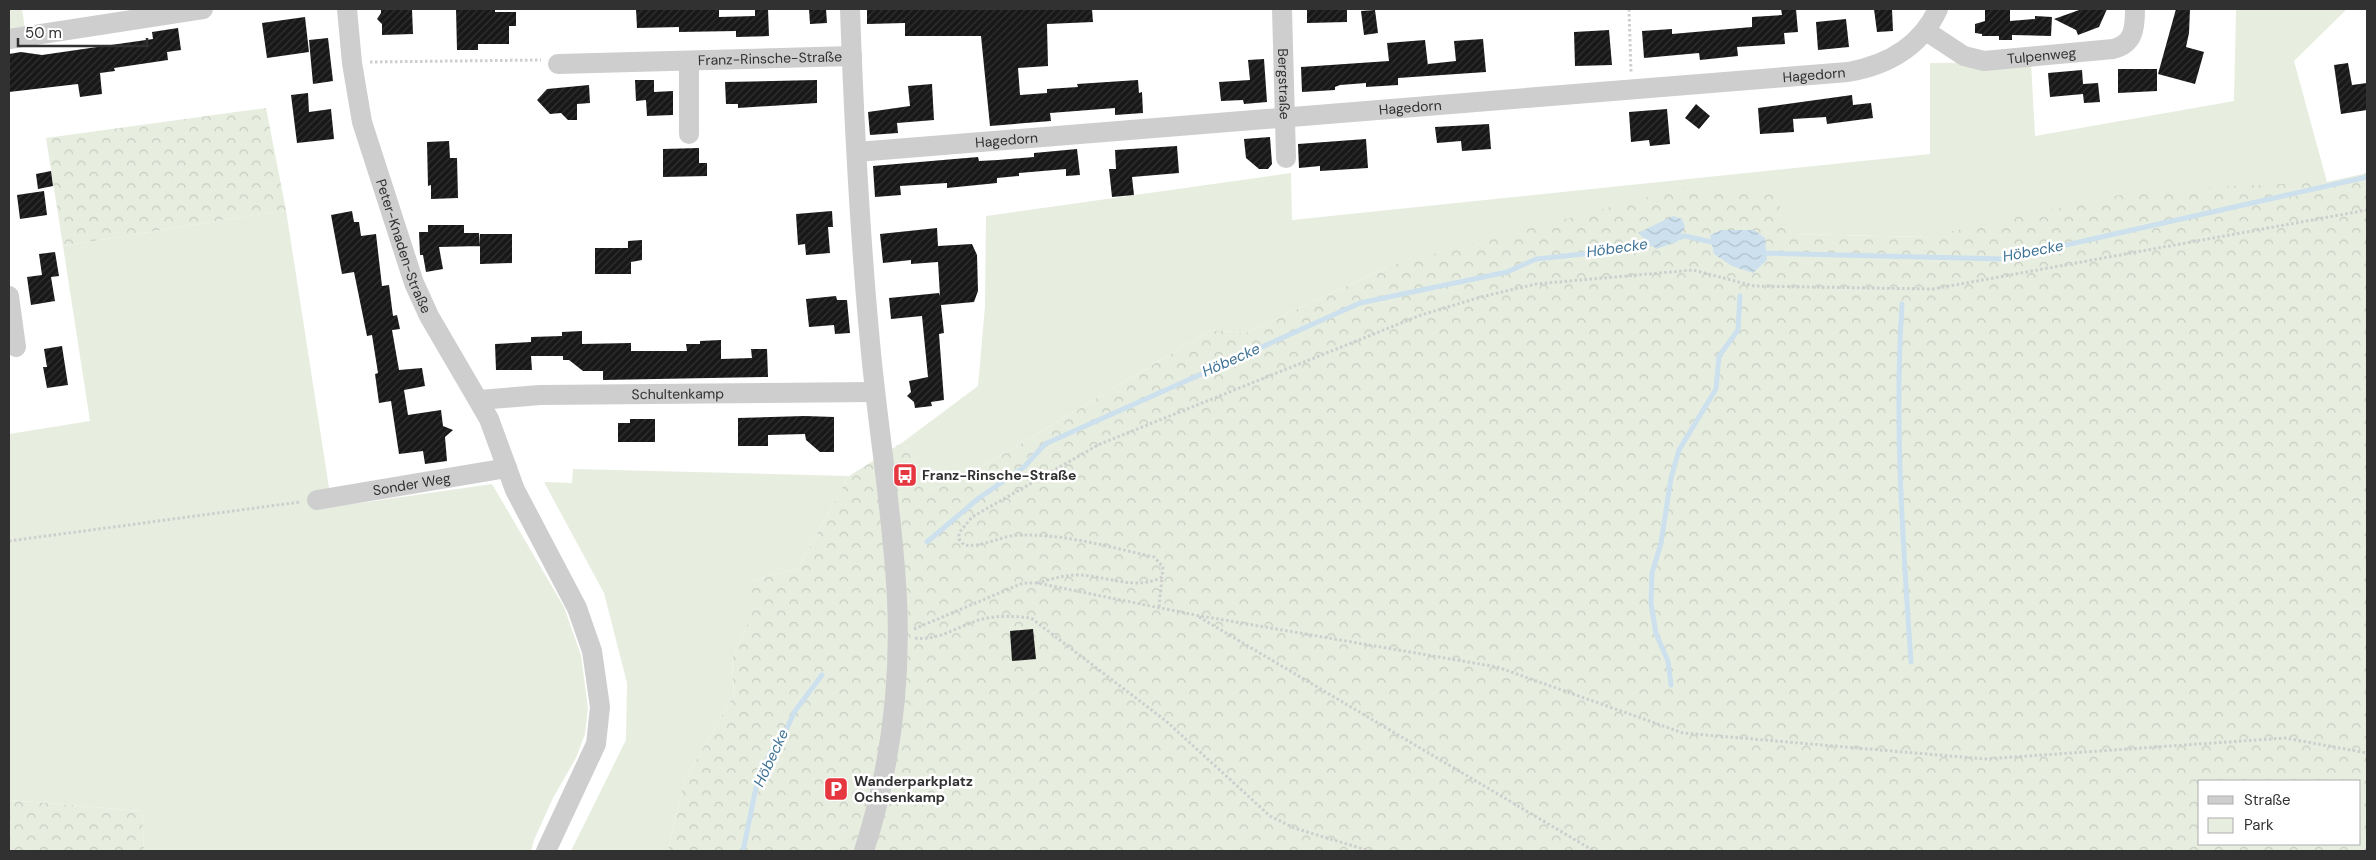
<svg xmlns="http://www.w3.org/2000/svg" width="2376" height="860" font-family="'DM Sans',sans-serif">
	<defs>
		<pattern id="forest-crowns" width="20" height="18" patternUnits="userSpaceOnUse" patternTransform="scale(1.25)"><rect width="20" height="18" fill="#e7eee0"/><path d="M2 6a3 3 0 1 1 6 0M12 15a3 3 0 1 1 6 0" fill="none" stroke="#c7cdc1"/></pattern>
		<pattern id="water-waves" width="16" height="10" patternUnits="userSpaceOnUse" patternTransform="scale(1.25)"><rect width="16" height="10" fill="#cce0ed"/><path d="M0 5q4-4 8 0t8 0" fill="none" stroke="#b0c1cc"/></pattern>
		<pattern id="building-hatch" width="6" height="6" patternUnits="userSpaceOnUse" patternTransform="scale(1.25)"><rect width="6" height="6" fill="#181818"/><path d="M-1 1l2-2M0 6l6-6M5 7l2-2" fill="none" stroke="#313131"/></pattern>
	</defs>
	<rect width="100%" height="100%" fill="#fff"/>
	<!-- green -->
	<path fill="#e7eee0" d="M9 9H22L25 29 9 31Z
		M2236 9H2347L2294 61 2327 182 1926 237 1793 234 1392 265 1246 333 1211 330 992 461 930 491 903 442 978 386 985 306 986 216 1291 173 1292 220 1930 154V63L2031 62 2035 136 2234 101Z
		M286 210 332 507 492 484 564 607 581 655 588 708 585 734 576 758 553 798 534 840 531 851H144L142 811 9 800V434L90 421 63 246Z
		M573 469 849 476 798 568 749 582V621L732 660 734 695 684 781 668 851H571L626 740 627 683 604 593 544 482 572 483Z"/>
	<!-- forest -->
	<path fill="url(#forest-crowns)" fill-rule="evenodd" d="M266 108 286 210 63 246 46 138Z
		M2367 173V851H668L684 781 734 695 732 660 749 621V582L798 568 849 476 903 442 930 491 992 461 1211 330 1246 333 1392 265 1686 187 1774 195 1793 234 1926 237 2142 190 2327 182ZM2200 781H2360V844H2200Z
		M9 800 142 811 144 851H9Z"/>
	<!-- water -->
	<path fill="url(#water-waves)" d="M1673 216 1682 219 1685 227 1677 242 1656 249 1638 233Z
		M1722 230H1754L1765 238 1767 260 1753 273 1732 266 1714 254 1710 235Z"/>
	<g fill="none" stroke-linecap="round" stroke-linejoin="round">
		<!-- stream -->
		<path stroke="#cce0ed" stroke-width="5" d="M1673 239 1685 236 1716 243
			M1761 253 2004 259 2367 177
			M1902 304C1894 423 1903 543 1911 662
			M927 542 979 498 1024 467 1045 444 1360 303 1507 272 1536 259 1602 252 1655 243
			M1671 685 1668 661 1656 634 1651 603 1652 573 1661 543 1671 478 1679 450 1716 389 1719 356 1738 330 1740 296
			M743 851 757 783 770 753 785 732 795 711 822 675"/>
	</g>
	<!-- building -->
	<path fill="url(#building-hatch)" d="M381 9H412L413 34 382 35V24L377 19 381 13Z
		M456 9H495V12H516V26H509V44H478V50H457Z
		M636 9H719V17L755 16V10L768 9 769 36 736 37V31L679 32V27L637 28Z
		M809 9H826L827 23 810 24Z
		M867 9H1092L1093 22 1047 24 1048 66 1018 68 1020 95 1047 93V89L1078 87 1077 84 1138 80 1139 93 1142 92 1143 113 1115 115V108L1050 113 1051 121 990 126 981 36H905V23L867 24Z
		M1307 9H1347V22L1307 23Z
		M1781 9H1796L1798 32 1784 33 1785 44 1737 47 1738 56 1700 60 1699 53 1644 58 1642 31 1672 29V34L1752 27V17L1782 15Z
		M1874 9H1892L1893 31 1877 32Z
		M1985 9H2010V21L2035 19V16L2052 17 2051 36 2012 35V40H1999V36H1982V34L1975 33V24L1985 21Z
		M2082 9H2107L2099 27 2078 35 2076 30 2054 19Z
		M2176 9H2190L2189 33 2186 47 2204 52 2195 84 2158 74Z
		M1375 10 1378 33 1364 35 1361 11Z
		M305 17 309 52 267 58 262 23Z
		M1846 19 1849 47 1818 50 1816 22Z
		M178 28 181 50 167 52 168 60 114 68 115 71 100 73 102 94 80 97 78 84 9 92V54L21 52 42 55 111 45 153 39 152 32Z
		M1609 30 1612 65 1575 66 1574 32Z
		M328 38 333 81 313 84 309 40Z
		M1483 39 1486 72 1398 78V85L1366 87V83L1340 85 1335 87V90L1302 92 1301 67 1389 61 1387 43 1425 40 1428 66V64L1456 61 1454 41Z
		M1264 59 1267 102 1244 104 1243 100 1221 101 1219 82 1250 80 1248 60Z
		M2348 63 2352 85 2367 83V110L2341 114 2334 65Z
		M2118 69H2157V91L2118 93Z
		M2082 70 2083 84 2098 83 2100 102 2084 103 2083 94 2050 97 2048 73Z
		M635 80H654V92L673 91V115L647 116 646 100 636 101Z
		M817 80V103L738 108V104H726L725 82Z
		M932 84 934 120 897 123 898 133 870 135 868 112 910 106 908 86Z
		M589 85 590 103 577 104V120H568L561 113 550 114 537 100 547 89Z
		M308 93 309 112 331 109 334 139 297 143 291 95Z
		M1852 95 1853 105 1871 103 1873 118 1827 124 1826 117 1793 119 1794 132 1760 134 1758 108Z
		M1696 104 1710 116 1699 129 1685 118Z
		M1667 109 1670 144 1650 146 1649 140 1631 142 1629 112Z
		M1489 124 1491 149 1462 151 1461 141 1437 143 1435 127Z
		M1270 137 1272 164 1268 169H1259L1246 158 1244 139Z
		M1366 139 1368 168 1320 171V166L1299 168 1298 144Z
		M449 141 450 158H457L458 198 431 199V185L428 186 427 142Z
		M1177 146 1179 173 1132 177 1134 195 1112 197 1109 169H1116L1115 150Z
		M699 148V163H707V176L663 177V149Z
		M1077 149 1080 175 1066 176V169L1019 173V176L997 178V183L947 188V183L900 186 901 195 875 197 873 166 978 157 979 161 998 160 1034 157V153Z
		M51 171 53 186 38 189 36 174Z
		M44 191 47 215 20 219 17 195Z
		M352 211 354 222H359L361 236 376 234 382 286 389 285 393 316 397 315 400 329 392 330 399 370 422 368 425 386 404 390 408 415 441 410 443 426 453 430 445 437 447 461 425 464 423 451 399 454 391 401 379 403 375 374 378 373 372 335 367 336 354 272 342 274 331 215Z
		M832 211 833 227H828L830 253 806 255 805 244 798 245 796 214Z
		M428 225H464V233H479L480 246 439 247 443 269 426 272 423 255H420L419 232H428Z
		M937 228 938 246 972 244 977 255 978 291 974 302 941 305 944 333 939 334 944 400 931 402 932 406 915 408 914 402 907 396 911 392 909 381 928 377 922 316 891 319 889 298 939 293 940 296 938 262 911 264V260L883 263 880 234Z
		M480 234H512V263L480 264Z
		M642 240V260L631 262V274H595V248H628V241Z
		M55 252 59 276 51 277 55 301 31 305 27 277 42 275 39 254Z
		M836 296 837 300H847L850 333 835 334 834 325 809 327 806 299Z
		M582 331V344L631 343V351H687L686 344H700V341L721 340V359L752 358 751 349H767L768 377 603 380V371H583L569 360H563V356H531L532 370H496L495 344 531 342V337L562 336V332Z
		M62 346 68 385 47 388 43 367H47L44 349Z
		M805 416 834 417V452H820L806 440 805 434 768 435V446H738V418Z
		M630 419H655V442H618V423H630Z
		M1033 629 1036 659 1012 661 1010 631Z"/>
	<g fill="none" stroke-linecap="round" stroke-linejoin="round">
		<!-- path -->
		<path stroke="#cecece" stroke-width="3" stroke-dasharray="2.5 2.5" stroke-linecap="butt" d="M1629 9 1631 72
			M370 62 541 60
			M9 541 300 502
			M1037 583C1051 579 1064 575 1079 575 1107 576 1136 591 1162 577L1163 567 1154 557C1109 547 1066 534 1020 535 1001 535 984 548 964 545L959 539V533L972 517 1100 444 1421 315 1481 297 1536 284 1693 270 1754 286 1933 289 2367 210
			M1159 607 1162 578
			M1199 617 1594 851
			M914 629 1023 583H1037L1195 615 1497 667 1683 733 1985 759 2285 738 2367 753
			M915 638C938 641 957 627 979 620 996 615 1014 616 1031 618L1166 721 1270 816 1294 828 1370 851"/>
		<!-- minor -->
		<g stroke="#cecece" stroke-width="20">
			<path id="s1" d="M347 9 352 63 362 122 414 283 429 316 489 419 515 490 577 608 592 651 600 707 596 744 546 851"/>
			<path d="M850 9C854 124 860 239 871 353 879 435 893 517 897 599 901 684 890 770 864 851"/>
			<path id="s2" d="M1282 9 1286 158"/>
			<path id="s3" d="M1926 31 1964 56 1984 61 2113 49C2134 44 2135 28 2135 9"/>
			<path d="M9 39 203 9"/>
			<path d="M689 62V134"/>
			<path id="s4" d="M558 64 852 56"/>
			<path id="s5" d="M857 152 1848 72C1888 65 1921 46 1938 9"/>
			<path d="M9 296 16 347"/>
			<path id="s6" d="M479 400 540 395 875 392"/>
			<path id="s7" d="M317 500 507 468"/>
		</g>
	</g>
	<!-- icons -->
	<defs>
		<symbol id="bus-square" viewBox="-11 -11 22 22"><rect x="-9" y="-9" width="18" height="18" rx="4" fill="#e63640" stroke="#fff"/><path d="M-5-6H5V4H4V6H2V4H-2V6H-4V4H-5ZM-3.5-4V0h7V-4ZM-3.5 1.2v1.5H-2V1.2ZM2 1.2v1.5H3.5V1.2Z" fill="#fff"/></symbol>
		<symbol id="parking-square" viewBox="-11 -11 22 22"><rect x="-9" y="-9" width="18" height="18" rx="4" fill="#e63640" stroke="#fff"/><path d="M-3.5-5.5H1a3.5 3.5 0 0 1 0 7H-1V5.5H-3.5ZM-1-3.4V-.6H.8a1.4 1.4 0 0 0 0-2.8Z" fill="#fff"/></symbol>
	</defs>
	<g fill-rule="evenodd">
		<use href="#bus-square" x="891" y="461" width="28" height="28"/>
		<use href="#parking-square" x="822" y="775" width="28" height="28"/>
	</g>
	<g text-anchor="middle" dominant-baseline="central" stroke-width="5" stroke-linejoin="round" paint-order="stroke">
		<!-- street labels -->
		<g font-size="14" fill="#313131" stroke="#fff">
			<text stroke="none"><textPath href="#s3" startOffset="124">Tulpenweg</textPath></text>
			<text stroke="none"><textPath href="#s4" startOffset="212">Franz-Rinsche-Straße</textPath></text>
			<text stroke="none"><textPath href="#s5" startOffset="960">Hagedorn</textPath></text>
			<text stroke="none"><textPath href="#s2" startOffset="75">Bergstraße</textPath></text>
			<text stroke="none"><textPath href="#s5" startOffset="555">Hagedorn</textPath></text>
			<text stroke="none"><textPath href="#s5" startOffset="150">Hagedorn</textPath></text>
			<text stroke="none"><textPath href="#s1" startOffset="245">Peter-Knaden-Straße</textPath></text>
			<text stroke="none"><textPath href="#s6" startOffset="199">Schultenkamp</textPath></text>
			<text stroke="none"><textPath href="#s7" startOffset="96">Sonder Weg</textPath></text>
		</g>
		<!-- poi labels -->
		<g font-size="14" font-weight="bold" fill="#313131" stroke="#fff" text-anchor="start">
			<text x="922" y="475">Franz-Rinsche-Straße</text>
			<text x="854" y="781">Wanderparkplatz<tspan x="854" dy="16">Ochsenkamp</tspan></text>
		</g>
		<!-- water labels -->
		<g font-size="15" font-style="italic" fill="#3e7295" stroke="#fff">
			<text transform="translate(1617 248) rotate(-8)">Höbecke</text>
			<text transform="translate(2033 251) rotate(-11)">Höbecke</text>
			<text transform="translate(1231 360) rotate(-24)">Höbecke</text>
			<text transform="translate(771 758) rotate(-65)">Höbecke</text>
		</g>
	</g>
	<!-- border -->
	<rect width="2376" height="860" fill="none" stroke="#313131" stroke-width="20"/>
	<!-- legend -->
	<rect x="2198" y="780" width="162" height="65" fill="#ffffff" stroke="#adadad"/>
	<rect x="2208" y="796" width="25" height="8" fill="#cecece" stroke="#adadad"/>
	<text x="2244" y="805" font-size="15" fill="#313131">Straße</text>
	<rect x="2208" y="818" width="25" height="15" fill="#e7eee0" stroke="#adadad"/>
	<text x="2244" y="830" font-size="15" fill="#313131">Park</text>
	<!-- scale -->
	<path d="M18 38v8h129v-8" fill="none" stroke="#313131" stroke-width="2.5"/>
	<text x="25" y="38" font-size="15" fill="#313131" stroke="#ffffff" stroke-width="4" paint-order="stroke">50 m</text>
</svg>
